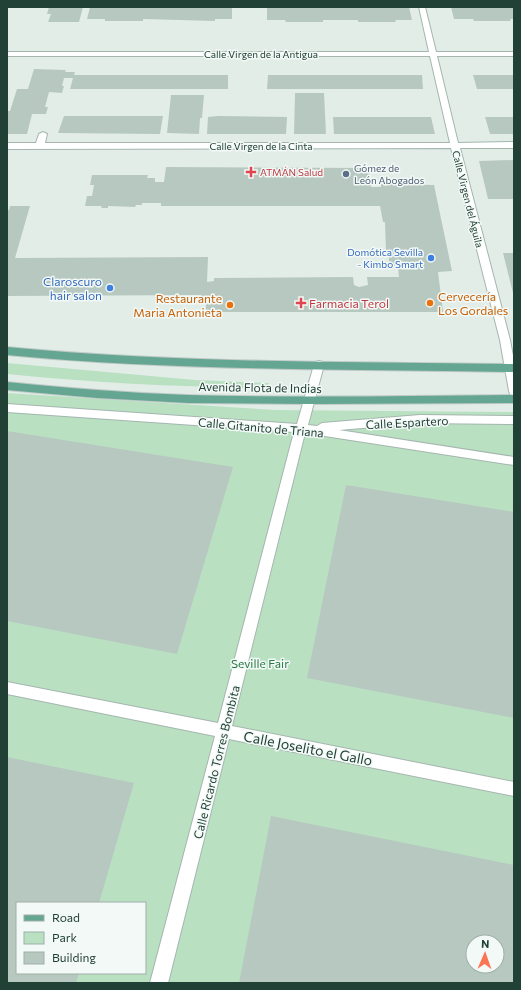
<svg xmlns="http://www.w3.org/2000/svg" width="521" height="990" font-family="Commissioner,sans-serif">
	<rect width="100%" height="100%" fill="#e2ede8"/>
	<!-- green -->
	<path fill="#bae0c2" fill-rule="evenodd" d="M7 363 195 380 269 383V388C181 387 94 383 7 374Z
		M7 393 275 410 514 412V983H7ZM17 903H145V973H17ZM473 942H497V966H473Z"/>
	<!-- building -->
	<path fill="#b7c8c1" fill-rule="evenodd" d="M49 7H83L79 22H48L51 14H47Z
		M90 7H232V19H215V21L143 19V21H105V19H87Z
		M267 7H409L412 20H395L396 22H358V20H323V22H286L285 20H267Z
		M451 7H514V19H510L511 21H474L473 19H454Z
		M34 69 66 70 65 72H75L74 75H228V89H70L73 78H64L62 86H64L62 93 49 92 45 107H48L46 114H32L27 134H7V111H10L17 89H28Z
		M268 75H422L423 89H267Z
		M473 75H514V89H477Z
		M295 93H324L326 134H294Z
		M171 95H204L202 118H200L199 134 167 133Z
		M64 116H163L160 134 58 133Z
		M218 116 287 117 286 134H207L208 117Z
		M333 117H431L435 134H334Z
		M485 117H514V134H490Z
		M514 160V199H488L479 161Z
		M166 167 369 168 371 187H381V184L434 185 452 271 438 272 443 312H206V300H200L201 295 7 296V210H9L10 206H30L15 258 208 257 207 282 214 281V278L353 277 354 285 359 287 368 285 367 277H399L398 267 390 266 388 253H386L385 222H383L380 206H161V203H142V205H136L135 207 108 206V208H101L102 206H85L87 196H92L94 185H90L92 175H148L147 178H155V182H164Z
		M503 253H514V293H513Z
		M7 431 233 467 177 654 7 621Z
		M346 485 514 512V718L307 678Z
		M7 757 134 783 99 903H17V973H79L76 983H7Z
		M271 816 514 865V983H239ZM473 942H497V966H473Z"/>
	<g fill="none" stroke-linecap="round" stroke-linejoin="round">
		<defs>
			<path id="minor" d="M419 7H425L436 52H514V56H437L458 143 514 142V148H460L510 340 514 361V395L510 394 509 391 500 340 451 148 7 149V143H36L39 134 43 132 47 134 45 143H450L430 56H7V52H429Z
				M319 361 323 362 324 365 308 425 317 426 322 423 420 415 514 416V424L420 423 339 430 514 457V465L305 433 232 726 514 782V796L229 739 168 983H150L215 736 7 694V682L218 723 294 432 7 412V404L297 424 314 365 315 362Z"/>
			<path id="major" d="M7 347C175 363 345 362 514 364V372C345 369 175 371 7 355Z
				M7 382C67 388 127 393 188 395 296 398 405 396 514 395V403L310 404 188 403 97 398 7 390Z"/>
		</defs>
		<!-- minor casing -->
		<use href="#minor" stroke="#a4b6af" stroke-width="2"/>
		<!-- major casing -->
		<use href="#major" stroke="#c1cac7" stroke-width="2"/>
		<!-- minor -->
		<use href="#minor" fill="#fff" fill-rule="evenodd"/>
		<!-- major -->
		<use href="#major" fill="#64a692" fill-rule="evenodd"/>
	</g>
	<!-- markers -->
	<g fill="#e0444e" stroke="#f3f9f6" stroke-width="1.5">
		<path d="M249 166h4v4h4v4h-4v4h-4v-4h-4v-4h4z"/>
		<path d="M299 297h4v4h4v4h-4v4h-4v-4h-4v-4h4z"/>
	</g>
	<circle fill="#5c6f8a" stroke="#f3f9f6" stroke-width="1.5" cx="346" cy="174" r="4"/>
	<g fill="#3f7fe0" stroke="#f3f9f6" stroke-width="1.5">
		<circle cx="431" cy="258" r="4"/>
		<circle cx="110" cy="288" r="4"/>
	</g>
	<g fill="#e8710a" stroke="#f3f9f6" stroke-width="1.5">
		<circle cx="430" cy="303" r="4"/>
		<circle cx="230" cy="305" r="4"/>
	</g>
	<g text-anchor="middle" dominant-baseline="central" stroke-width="3" stroke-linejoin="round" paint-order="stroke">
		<!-- far-street labels -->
		<g font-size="10" fill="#214036" stroke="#f3f9f6">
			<text x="261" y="54">Calle Virgen de la Antigua</text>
			<text x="261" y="146">Calle Virgen de la Cinta</text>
			<text transform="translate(468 199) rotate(76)">Calle Virgen del Águila</text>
		</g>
		<!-- far-service labels -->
		<g font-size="10" fill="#4e5e75" stroke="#f3f9f6" text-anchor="start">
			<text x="354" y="168">Gómez de<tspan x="354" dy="12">León Abogados</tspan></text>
		</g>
		<!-- far-health labels -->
		<g font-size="10" fill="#be3a42" stroke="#f3f9f6" text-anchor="start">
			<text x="260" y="172">ATMÁN Salud</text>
		</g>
		<!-- far-shop labels -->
		<g font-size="10" fill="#366cbe" stroke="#f3f9f6" text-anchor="end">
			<text x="423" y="252">Domótica Sevilla<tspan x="423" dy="12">- Kimbo Smart</tspan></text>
		</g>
		<!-- shop labels -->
		<g font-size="12" fill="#366cbe" stroke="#f3f9f6" text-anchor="end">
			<text x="102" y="281">Claroscuro<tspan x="102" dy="14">hair salon</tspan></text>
		</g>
		<!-- food labels -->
		<g font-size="12" fill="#c56008" stroke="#f3f9f6" text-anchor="start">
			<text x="438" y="296">Cervecería<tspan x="438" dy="14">Los Gordales</tspan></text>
			<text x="222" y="298" text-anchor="end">Restaurante<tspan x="222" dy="14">Maria Antonieta</tspan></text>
		</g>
		<!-- health labels -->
		<g font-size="12" fill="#be3a42" stroke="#f3f9f6" text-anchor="start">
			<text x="309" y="303">Farmacia Terol</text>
		</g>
		<!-- street labels -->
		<g font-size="12" fill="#214036" stroke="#f3f9f6">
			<text transform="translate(260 387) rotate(1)">Avenida Flota de Indias</text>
			<text transform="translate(407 422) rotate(-3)">Calle Espartero</text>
			<text transform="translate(261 427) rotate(5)">Calle Gitanito de Triana</text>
			<text transform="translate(216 762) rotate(-76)">Calle Ricardo Torres Bombita</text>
		</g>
		<!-- park labels -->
		<g font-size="12" fill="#287944" stroke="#f3f9f6">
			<text x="260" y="663">Seville Fair</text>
		</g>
		<!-- near-street labels -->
		<g font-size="14" fill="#214036" stroke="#f3f9f6">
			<text transform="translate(308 748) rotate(11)">Calle Joselito el Gallo</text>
		</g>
	</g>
	<!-- border -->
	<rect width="521" height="990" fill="none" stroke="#214036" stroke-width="16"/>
	<!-- legend -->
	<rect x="16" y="902" width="130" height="72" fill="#f3f9f6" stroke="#9fafa9"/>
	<rect x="24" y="915" width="20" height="6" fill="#64a692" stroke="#9fafa9"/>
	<text x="52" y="922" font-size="12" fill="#214036">Road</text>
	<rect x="24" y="932" width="20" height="12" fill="#bae0c2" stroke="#9fafa9"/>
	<text x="52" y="942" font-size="12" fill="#214036">Park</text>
	<rect x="24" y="952" width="20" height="12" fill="#b7c8c1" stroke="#9fafa9"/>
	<text x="52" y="962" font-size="12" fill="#214036">Building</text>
	<!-- north arrow -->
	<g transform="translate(485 954) rotate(2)"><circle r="19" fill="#f3f9f6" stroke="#9fafa9"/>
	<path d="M0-3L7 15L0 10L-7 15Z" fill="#fb7453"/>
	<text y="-6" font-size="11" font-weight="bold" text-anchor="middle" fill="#214036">N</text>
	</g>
</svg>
